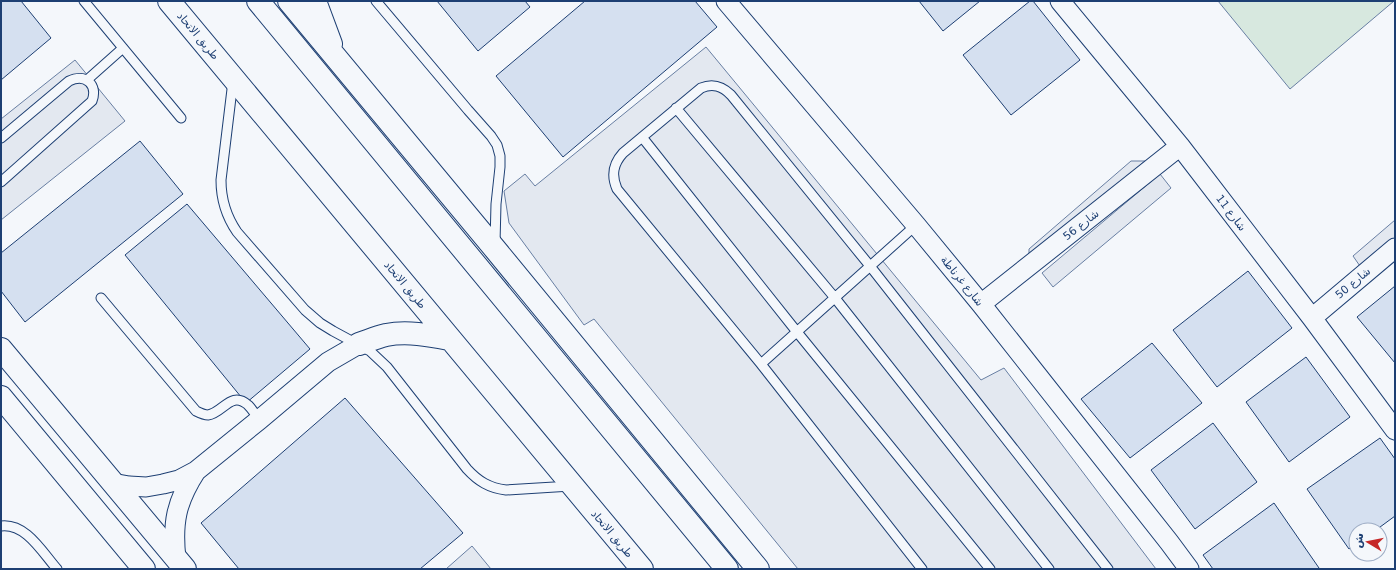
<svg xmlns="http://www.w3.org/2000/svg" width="1396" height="570" font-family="'DejaVu Sans',Cairo,sans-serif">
	<rect width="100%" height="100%" fill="#f4f7fb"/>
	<!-- green -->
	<path fill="#d7e8df" stroke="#687fa3" d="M1218 1H1394L1290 89Z"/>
	<!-- parking -->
	<path fill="#e3e8f0" stroke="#687fa3" d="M706 47 981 380 1004 368 1156 569H798L594 319 584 325 509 223 504 191 525 174 535 186Z
		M75 60 125 121 1 220V119Z
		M1131 161H1145L1029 259V249Z
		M1160 174 1171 188 1053 287 1042 273Z
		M1395 220V241L1362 269 1353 256Z
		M472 546 491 569H446Z"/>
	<!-- building -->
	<path fill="#d5e0f0" stroke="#1d3f73" d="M1 1H21L51 38 1 80Z
		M437 1H525L530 7 478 51Z
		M585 1H695L717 27 563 157 496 76Z
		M919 1H980L943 31Z
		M1030 1H1033L1080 60 1011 115 963 55Z
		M140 141 183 194 25 322 1 291V253Z
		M187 204 310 349 246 403 125 255Z
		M1248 271 1292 328 1217 387 1173 330Z
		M1395 286V363L1357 317Z
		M1152 343 1202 403 1130 458 1081 399Z
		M1306 357 1350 417 1289 462 1246 402Z
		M345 398 463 533 420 569H239L201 523Z
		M1213 423 1257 482 1195 529 1151 470Z
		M1380 438 1395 459V516L1376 530H1356V544L1349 549 1307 489Z
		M1274 503 1319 568 1317 569H1213L1203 555Z"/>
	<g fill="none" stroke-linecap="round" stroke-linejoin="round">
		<defs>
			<path id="lane" d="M84 1 181 118
				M376 1 468 110 491 136 497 145 500 156V167L496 204 495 243
				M87 80 123 48
				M233 81 221 180C221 200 226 216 237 232L305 310 320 323 333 331 370 351 387 367 467 469C478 481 489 488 506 490L571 486
				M676 108 835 298 1049 569
				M642 137 797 332 990 569
				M1 138 69 81C86 73 98 85 92 101L1 182
				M101 298 196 411C200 413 204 415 208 415 223 413 231 390 248 405 252 409 256 415 259 420
				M761 364 916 225
				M1 526C26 523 42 552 57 569
				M922 569 761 364 617 189C611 175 613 164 623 153L701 88C713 83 722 86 731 95L870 266 1108 569"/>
			<path id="street" d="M726 1 916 225 981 304 1169 542 1189 569
				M1060 1 1180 146 1312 318 1395 430
				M981 304 1180 146
				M1312 318 1395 248
				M112 483 129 486 146 487 163 484 179 480 196 471 259 420 328 362 359 344
				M176 559C172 523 176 502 196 471"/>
			<path id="secondary" d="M1 349 185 569
				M1 397 144 569"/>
			<path id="primary" d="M289 1 495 249 758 569
				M315 1 331 44"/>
			<path id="highway" d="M169 1 642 569
				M258 1 727 569
				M359 344C368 341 377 337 386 335 407 331 429 335 449 339"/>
		</defs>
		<!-- lane casing -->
		<use href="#lane" stroke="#1d3f73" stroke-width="11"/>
		<!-- street casing -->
		<use href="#street" stroke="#1d3f73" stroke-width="21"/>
		<!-- secondary casing -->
		<use href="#secondary" stroke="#1d3f73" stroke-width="24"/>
		<!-- primary casing -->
		<use href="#primary" stroke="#1d3f73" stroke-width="24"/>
		<!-- highway casing -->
		<use href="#highway" stroke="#1d3f73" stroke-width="24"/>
		<!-- lane -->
		<use href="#lane" stroke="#f4f7fb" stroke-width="9"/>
		<!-- street -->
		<use href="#street" stroke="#f4f7fb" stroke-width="19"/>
		<!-- secondary -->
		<use href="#secondary" stroke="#f4f7fb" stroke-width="22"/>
		<!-- primary -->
		<use href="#primary" stroke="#f4f7fb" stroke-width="22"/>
		<!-- highway -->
		<use href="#highway" stroke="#f4f7fb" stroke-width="22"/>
	</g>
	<g text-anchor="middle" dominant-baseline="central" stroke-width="3" stroke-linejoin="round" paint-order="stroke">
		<!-- street labels -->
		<g font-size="11" fill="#1d3f73" stroke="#f4f7fb">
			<text transform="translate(198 36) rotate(50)">طريق الاتحاد</text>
			<text transform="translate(1231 213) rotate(53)">شارع 11</text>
			<text transform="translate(1081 225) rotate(-38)">شارع 56</text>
			<text transform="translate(962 281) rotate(51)">شارع غرناطة</text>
			<text transform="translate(1353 283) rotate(-40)">شارع 50</text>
			<text transform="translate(405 285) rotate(50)">طريق الاتحاد</text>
			<text transform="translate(612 534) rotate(50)">طريق الاتحاد</text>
		</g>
	</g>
	<!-- border -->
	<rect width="1396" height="570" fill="none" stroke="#1d3f73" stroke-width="4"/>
	<!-- north arrow -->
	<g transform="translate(1368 542) rotate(280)"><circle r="19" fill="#f4f7fb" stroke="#9eadc5"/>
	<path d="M0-3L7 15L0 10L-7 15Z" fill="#c62828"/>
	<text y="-6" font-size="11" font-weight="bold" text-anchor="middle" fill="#1d3f73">ش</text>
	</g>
</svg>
